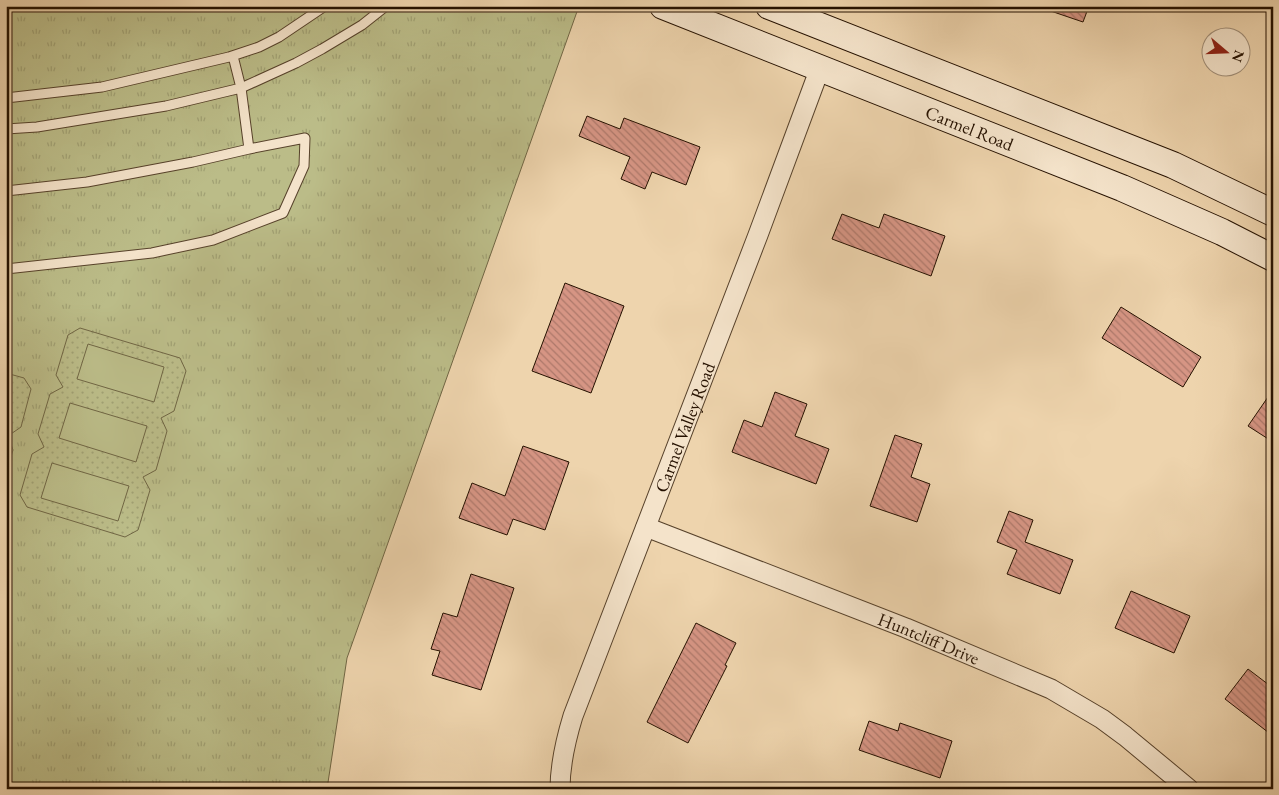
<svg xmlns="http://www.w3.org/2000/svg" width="1279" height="795" font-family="'EB Garamond',serif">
	<defs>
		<pattern id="grass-tufts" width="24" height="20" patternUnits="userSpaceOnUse" patternTransform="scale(1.25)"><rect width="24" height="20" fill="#bbbc88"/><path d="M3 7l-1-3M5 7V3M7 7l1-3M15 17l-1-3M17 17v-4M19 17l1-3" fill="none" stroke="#a1a174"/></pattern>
		<pattern id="park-dots" width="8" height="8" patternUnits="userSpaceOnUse" patternTransform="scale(1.25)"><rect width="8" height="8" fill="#bbbc88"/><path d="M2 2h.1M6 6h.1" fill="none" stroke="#a1a174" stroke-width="1.8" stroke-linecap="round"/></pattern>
		<pattern id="building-back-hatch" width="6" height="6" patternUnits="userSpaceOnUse" patternTransform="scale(1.25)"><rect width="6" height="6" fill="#d69584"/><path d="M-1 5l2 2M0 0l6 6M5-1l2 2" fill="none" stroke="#ad786a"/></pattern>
	</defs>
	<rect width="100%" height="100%" fill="#eed4ad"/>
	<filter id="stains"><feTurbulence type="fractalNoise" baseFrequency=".004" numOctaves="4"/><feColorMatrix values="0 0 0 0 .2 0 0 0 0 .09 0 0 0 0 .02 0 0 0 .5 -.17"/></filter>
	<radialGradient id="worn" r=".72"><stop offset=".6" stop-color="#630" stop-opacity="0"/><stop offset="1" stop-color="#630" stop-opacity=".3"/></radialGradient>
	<!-- grass -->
	<path fill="url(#grass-tufts)" stroke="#706644" d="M6 6H579L347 658 327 789H6Z"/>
	<!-- park -->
	<path fill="url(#park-dots)" stroke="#706644" d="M80 328 180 358 186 371 174 411 161 418 167 431 156 470 143 477 150 490 138 530 125 537 27 507 20 495 32 454 44 447 38 434 50 394 63 387 56 375 68 335Z
		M6 373 24 378 31 389 21 427 8 436 13 450 6 473Z"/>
	<!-- pitch -->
	<path fill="#bbbc88" stroke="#706644" d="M88 344 164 367 154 402 77 379Z
		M70 403 147 426 136 462 59 438Z
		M52 463 129 486 118 521 41 498Z"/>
	<!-- building -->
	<path fill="url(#building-back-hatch)" stroke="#251100" d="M1036 6H1089L1083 22Z
		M587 116 620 129 624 118 700 147 686 185 652 172 645 189 621 179 630 157 579 136Z
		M842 214 879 228 884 214 945 236 931 276 832 239Z
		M565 283 624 306 591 393 532 371Z
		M1121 307 1201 357 1183 387 1102 338Z
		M775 392 807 404 795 436 829 449 816 484 732 452 744 420 762 427Z
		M1268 397 1273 400V442L1248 426Z
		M895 435 922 444 911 477 930 484 917 522 870 506Z
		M523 446 569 462 545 530 513 519 507 535 459 518 472 483 505 496Z
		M1009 511 1033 520 1025 542 1073 560 1060 594 1007 574 1017 550 997 542Z
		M471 574 514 588 481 690 432 675 440 651 431 649 443 613 457 617Z
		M1131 591 1190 616 1174 653 1115 628Z
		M696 623 736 643 725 665 727 666 688 743 647 722Z
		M1248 669 1273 688V736L1225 699Z
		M869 721 898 731 900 723 952 741 940 778 859 750Z
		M390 787H455V789H390Z"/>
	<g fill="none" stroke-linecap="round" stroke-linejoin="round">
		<defs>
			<path id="service" d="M6 98 102 87 229 57 259 47 279 37 325 6
				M6 129 37 127 166 106 241 88 296 63 322 49 362 25 386 6
				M6 191 87 182 193 162 249 149 241 88 233 56
				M6 269 152 253 213 240 283 213 304 166 305 138 249 149"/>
			<g id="minor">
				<path id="s1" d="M646 527 906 628 1051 689 1102 719 1125 736 1189 789"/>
				<path id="s2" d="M560 789C560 764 566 739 573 716L758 235 820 68"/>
			</g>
			<g id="secondary">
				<path id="s3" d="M663 6 1122 188 1222 232 1273 258"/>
				<path d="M769 6 1173 165 1273 213"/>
			</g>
		</defs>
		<!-- service casing -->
		<use href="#service" stroke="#57422b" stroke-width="11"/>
		<!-- minor casing -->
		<use href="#minor" stroke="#57422b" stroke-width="21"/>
		<!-- secondary casing -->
		<use href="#secondary" stroke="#251100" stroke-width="28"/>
		<!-- service -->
		<use href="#service" stroke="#f4e3ca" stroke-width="9"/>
		<!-- minor -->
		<use href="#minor" stroke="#f4e3ca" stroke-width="19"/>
		<!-- secondary -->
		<use href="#secondary" stroke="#f4e3ca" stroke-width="26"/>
	</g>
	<g text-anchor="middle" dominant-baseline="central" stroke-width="4" stroke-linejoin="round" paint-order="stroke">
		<!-- street labels -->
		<g font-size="18" fill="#251100" stroke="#f4e3ca">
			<text stroke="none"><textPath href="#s3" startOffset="330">Carmel Road</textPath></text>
			<text stroke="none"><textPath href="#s2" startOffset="384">Carmel Valley Road</textPath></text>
			<text stroke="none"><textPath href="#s1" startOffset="304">Huntcliff Drive</textPath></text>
		</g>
	</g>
	<!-- margin -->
	<rect width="1279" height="795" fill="none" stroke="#eed4ad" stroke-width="25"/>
	<rect x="8" y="8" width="1264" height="780" fill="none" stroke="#251100" stroke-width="2.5"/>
	<rect x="12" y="12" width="1254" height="770" fill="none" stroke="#251100"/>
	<!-- north arrow -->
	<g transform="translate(1226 52) rotate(109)"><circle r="24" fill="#f4e3ca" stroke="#a18f79"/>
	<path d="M0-4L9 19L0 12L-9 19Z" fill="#8f2418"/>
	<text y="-8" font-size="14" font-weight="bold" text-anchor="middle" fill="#251100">N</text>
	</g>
	<rect width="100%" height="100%" filter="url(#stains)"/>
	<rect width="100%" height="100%" fill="url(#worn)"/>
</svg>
